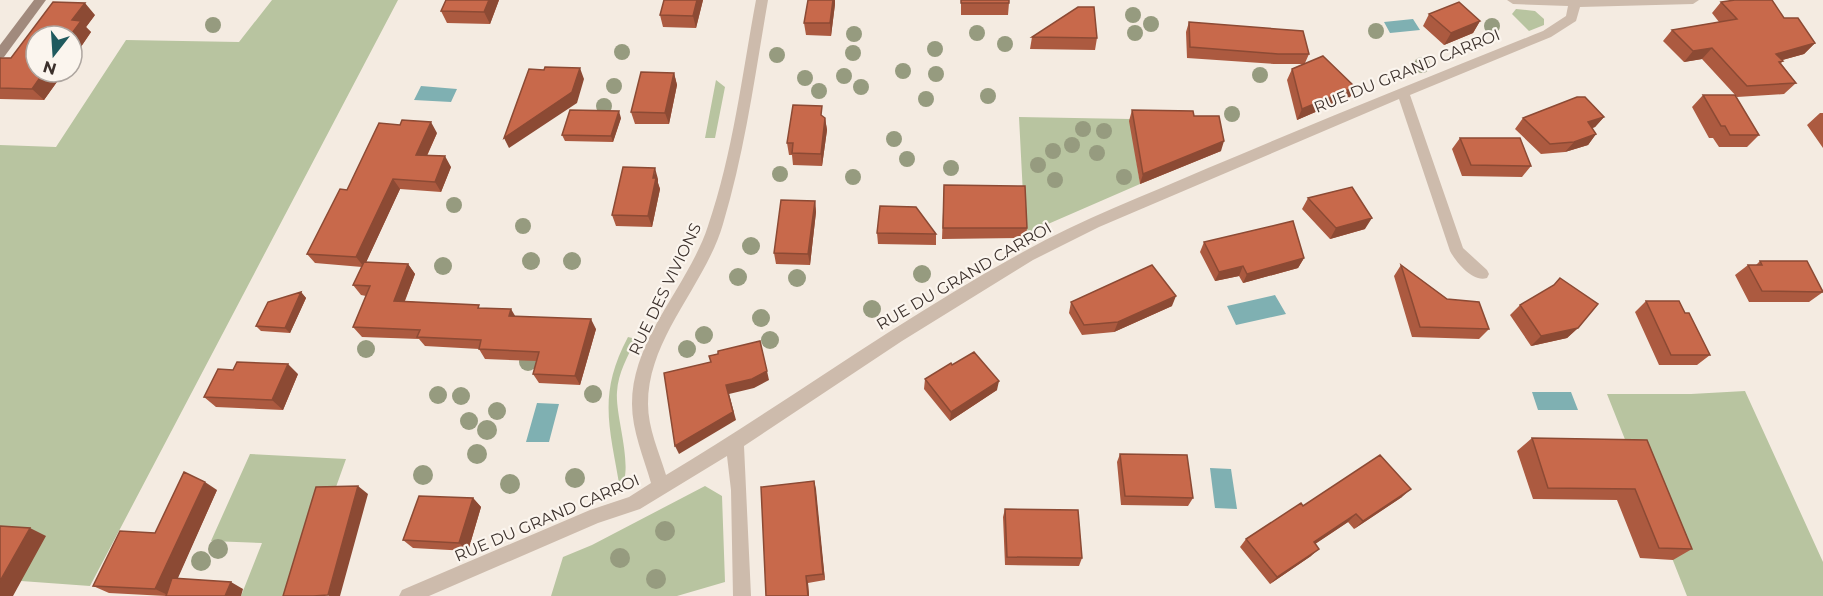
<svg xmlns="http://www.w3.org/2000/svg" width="1823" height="596" font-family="Montserrat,sans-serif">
	<rect width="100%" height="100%" fill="#f4ebe1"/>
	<!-- green -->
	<path fill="#b8c4a0" d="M272 0H398L90 586 21 581 0 533V145L56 147 126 40 239 42Z
		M1516 9 1535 11 1544 19V25L1529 31 1512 14Z
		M716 80 725 87 715 138H705Z
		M1019 117 1130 119 1140 184 1025 234Z
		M628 337 636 339C628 356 618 373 617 392 615 417 635 470 620 489 610 428 597 395 628 337Z
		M1745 391 1823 562V596H1687L1607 394H1691Z
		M250 454 346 459 297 596H241L262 543 211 541Z
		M705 486 722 496 725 582 677 596H551L563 557 592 545Z"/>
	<!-- water -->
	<path fill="#7fb0b2" d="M1413 19 1420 30 1390 33 1384 22Z
		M421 86 457 89 451 102 414 100Z
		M1275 295 1286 314 1236 325 1227 306Z
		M1532 392H1571L1578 410H1538Z
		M537 403 559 404 549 442H526Z
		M1210 468 1231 469 1237 509 1215 508Z"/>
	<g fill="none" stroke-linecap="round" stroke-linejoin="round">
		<!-- street -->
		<path fill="#cdbbac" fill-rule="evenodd" d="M756 0H768C755 75 745 151 723 224 705 286 648 337 648 404 648 428 659 452 666 475 786 403 900 319 1023 252 1082 219 1146 195 1208 168 1319 121 1431 76 1543 31L1566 16 1568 6 1513 4 1507 0H1699L1693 4 1580 7 1576 21 1551 37 1410 95 1463 248 1487 270 1489 274 1487 278C1473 283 1456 262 1450 251L1399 99 1099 227 1033 260 902 341 744 446 751 596H733L731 490 727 456 640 509 598 523 429 596H399L402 590 590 510 629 497 651 483C644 458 632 431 632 404 632 338 688 287 708 226 733 153 742 75 756 0Z"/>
		<!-- secondary -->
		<path fill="#a18a7d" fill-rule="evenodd" d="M34 0H46L4 57 0 58V45Z"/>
	</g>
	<!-- trees -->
	<g fill="#969b7f">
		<circle cx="1133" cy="15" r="8"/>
		<circle cx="1151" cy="24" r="8"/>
		<circle cx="213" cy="25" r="8"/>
		<circle cx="1492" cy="26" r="8"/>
		<circle cx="1376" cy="31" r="8"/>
		<circle cx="977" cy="33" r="8"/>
		<circle cx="1135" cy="33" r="8"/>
		<circle cx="854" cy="34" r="8"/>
		<circle cx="1005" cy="44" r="8"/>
		<circle cx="935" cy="49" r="8"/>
		<circle cx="622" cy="52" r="8"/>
		<circle cx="853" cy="53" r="8"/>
		<circle cx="777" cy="55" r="8"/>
		<circle cx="1422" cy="65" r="8"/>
		<circle cx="903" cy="71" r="8"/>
		<circle cx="936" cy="74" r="8"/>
		<circle cx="1260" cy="75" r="8"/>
		<circle cx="844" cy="76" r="8"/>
		<circle cx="805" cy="78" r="8"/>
		<circle cx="614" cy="86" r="8"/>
		<circle cx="861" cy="87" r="8"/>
		<circle cx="819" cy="91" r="8"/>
		<circle cx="988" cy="96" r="8"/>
		<circle cx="926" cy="99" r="8"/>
		<circle cx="604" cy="106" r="8"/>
		<circle cx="1232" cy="114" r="8"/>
		<circle cx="1083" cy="129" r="8"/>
		<circle cx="1104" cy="131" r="8"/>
		<circle cx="894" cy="139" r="8"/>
		<circle cx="1072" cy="145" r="8"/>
		<circle cx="1053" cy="151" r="8"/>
		<circle cx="1097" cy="153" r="8"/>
		<circle cx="907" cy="159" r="8"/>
		<circle cx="1038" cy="165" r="8"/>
		<circle cx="951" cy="168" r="8"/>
		<circle cx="780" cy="174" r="8"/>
		<circle cx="853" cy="177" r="8"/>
		<circle cx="1124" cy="177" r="8"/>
		<circle cx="1055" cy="180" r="8"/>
		<circle cx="454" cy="205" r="8"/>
		<circle cx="523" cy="226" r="8"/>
		<circle cx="751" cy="246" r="9"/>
		<circle cx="531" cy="261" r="9"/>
		<circle cx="572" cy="261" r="9"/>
		<circle cx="443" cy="266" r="9"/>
		<circle cx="922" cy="274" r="9"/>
		<circle cx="738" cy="277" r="9"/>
		<circle cx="797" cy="278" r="9"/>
		<circle cx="872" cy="309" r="9"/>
		<circle cx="761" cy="318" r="9"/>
		<circle cx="704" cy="335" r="9"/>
		<circle cx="770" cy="340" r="9"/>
		<circle cx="366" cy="349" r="9"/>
		<circle cx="687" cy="349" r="9"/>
		<circle cx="528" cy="362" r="9"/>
		<circle cx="593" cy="394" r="9"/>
		<circle cx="438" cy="395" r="9"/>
		<circle cx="461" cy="396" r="9"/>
		<circle cx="497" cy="411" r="9"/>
		<circle cx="469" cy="421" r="9"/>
		<circle cx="487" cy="430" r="10"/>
		<circle cx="477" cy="454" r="10"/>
		<circle cx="423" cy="475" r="10"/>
		<circle cx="575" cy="478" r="10"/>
		<circle cx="510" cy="484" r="10"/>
		<circle cx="665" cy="531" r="10"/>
		<circle cx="218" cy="549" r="10"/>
		<circle cx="620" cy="558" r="10"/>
		<circle cx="201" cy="561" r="10"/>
		<circle cx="656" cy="579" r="10"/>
	</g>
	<!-- wall -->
	<path fill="#ac5a40" d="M446 0H499L490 24 447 23 441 11Z
		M664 0H703L696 28 663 27 660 15Z
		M961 0 1009 3 1008 15H961Z
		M1721 2 1784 18 1815 43 1804 54 1782 60 1783 61 1781 63 1796 83 1784 94 1737 97 1702 59 1684 62 1663 41 1672 30 1719 22 1712 13Z
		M835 4 831 36 806 35 804 23Z
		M1429 14 1480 21 1473 33 1444 45 1423 26Z
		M95 15 86 27 91 32 72 60V36L36 72H64L44 100 0 99V58H11Z
		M1189 22 1309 54 1305 63 1355 87 1350 97 1297 120 1287 80 1292 69 1303 64H1274L1187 58 1186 32Z
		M1032 37 1097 38 1095 50 1030 49Z
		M674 73 677 85 669 124H635L631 112Z
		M1703 95 1759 135 1747 147H1719L1713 138H1709L1692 107Z
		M1132 110 1194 116 1221 151 1140 184 1129 121Z
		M1820 113H1823V148L1807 125Z
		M824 117 825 118 827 130 822 166 793 165 792 155H789L787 143Z
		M1604 117 1595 127 1592 128 1596 134 1588 145 1565 152 1541 154 1515 129 1523 118Z
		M621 118 613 142 565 141 562 135Z
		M437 133 427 156 451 167 441 192 400 189 366 262 408 264 415 274 405 301 481 308 515 317 596 329 580 385 539 383 533 374 537 361 485 359 479 349 425 346 419 339 362 337 353 327 366 296 361 295 353 285 362 267 315 263 307 254Z
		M1460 138 1531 166 1522 177 1462 176 1452 149Z
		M658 179V183L660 189 652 227 616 226 612 215Z
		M944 185 1027 228 1026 238 942 239Z
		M1308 198 1365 229 1330 239 1302 209Z
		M815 201 816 212 810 265 776 264 774 253Z
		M877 233 936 234V245L878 244Z
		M1204 242 1304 258 1298 268 1243 283 1239 276 1215 281 1200 252Z
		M1760 261 1823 290V292L1809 302H1749L1735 275 1748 265H1756Z
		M1401 265 1447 299 1489 329 1479 339 1412 337 1394 276Z
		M1560 278 1578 328 1567 338 1531 346 1510 315 1520 305 1552 287Z
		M301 292 306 298 290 333 261 331 256 326Z
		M1646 301 1685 313 1710 355 1697 365H1659L1635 312Z
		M1071 302 1172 306 1114 332 1082 335 1069 313Z
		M952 365 997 390 950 421 924 389 925 379Z
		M298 374 283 410 216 407 204 397Z
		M1532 438 1647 440 1692 549 1673 560 1640 558 1617 500 1533 499 1517 451Z
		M1120 454 1193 498 1188 506 1121 505 1117 462Z
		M814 481 825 580 808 583 809 596H766Z
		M217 490 177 579 243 589 166 596 109 593 93 586 155 533Z
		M1402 497 1354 529 1348 522 1315 544 1311 556 1270 584 1240 547 1246 539 1303 506Z
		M473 498 481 507 468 551 413 548 403 540Z
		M1005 509 1082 558 1079 566 1005 565 1003 517Z"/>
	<!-- shaded-wall -->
	<path fill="#8c4a34" d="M489 0H499L490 24 484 12Z
		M697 0H703L696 28 693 16Z
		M833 0H835V4L831 36 830 23Z
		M85 3 95 15 86 27 91 32 72 60V36H70L72 20Z
		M1480 21 1473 33 1444 45 1451 33Z
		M1815 43 1804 54 1765 65 1776 54Z
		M1712 48 1702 59 1684 62 1693 51Z
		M580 68 584 79 577 103 509 148 504 138Z
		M44 72H64L44 100 32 89Z
		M674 73 677 85 669 124 665 113Z
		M1355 87 1350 97 1297 120 1302 109Z
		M619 111 621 118 613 142 611 136Z
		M1604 117 1595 127 1579 133 1588 122Z
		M825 118 827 130 822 166 821 154Z
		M431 122 437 133 422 166 416 155Z
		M1596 134 1588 145 1565 152 1574 142Z
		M1224 141 1221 151 1140 184 1143 174Z
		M445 156 451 167 441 192 435 182Z
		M655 168 658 179V183L660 189 652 227 648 216Z
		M393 179 400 189 364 267 356 257Z
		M815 201 816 212 810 265 808 254Z
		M1372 218 1365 229 1330 239 1336 228Z
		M1304 258 1298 268 1243 283 1247 274Z
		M408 264 415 274 401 310 394 301Z
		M1243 266 1239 276 1215 281 1219 272Z
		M301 292 306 298 290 333 285 328Z
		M1176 296 1172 306 1114 332 1118 322Z
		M511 309 517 319 509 316Z
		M591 319 596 329 580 385 575 376Z
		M1578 328 1567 338 1531 346 1541 336Z
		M288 364 298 374 283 410 272 400Z
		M767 371 769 380 754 388 729 394 736 420 679 454 675 446 726 385Z
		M999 381 997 390 950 421 951 412Z
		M814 481 816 489 825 580 823 574Z
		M205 482 217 490 170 596 155 589Z
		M358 486 368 494 340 596H329L328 595Z
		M1411 489 1402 497 1354 529 1363 521Z
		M473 498 481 507 468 551 459 543Z
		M1356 514 1348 522 1306 550 1314 542Z
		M30 528 46 536 13 596H0V581Z
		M1319 549 1311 556 1270 584 1277 577Z
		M806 576 808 583 809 596H808Z
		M231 582 243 589 241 596H225Z"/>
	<!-- building -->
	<path fill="#c8694b" stroke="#8c4a34" stroke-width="1.5" d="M446 0H489L484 12 441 11Z
		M664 0H697L693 16 660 15Z
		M808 0H833L830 23H804Z
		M961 0H1009V3H961Z
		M1735 0H1772L1784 18H1798L1815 43 1776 54 1783 61 1779 62 1796 83 1747 86 1712 48 1693 51 1672 30 1737 19 1721 2Z
		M53 2 85 3 72 20 81 21 70 36H36V72H44L32 89 0 88V58H11Z
		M1459 2 1480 21 1451 33 1429 14Z
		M1078 7H1094L1097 38 1032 37Z
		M1189 22 1303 31 1309 54H1278L1190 47Z
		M1323 56 1355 87 1302 109 1292 69Z
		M545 67 580 68 572 92 504 138 529 69 544 70Z
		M641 72 674 73 665 113 631 112Z
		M1703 95H1735L1759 135H1730L1725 126H1721Z
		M1577 97H1585L1604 117 1588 122 1596 134 1574 142 1550 144 1523 118Z
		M793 105 822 106 821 115 825 118 821 154 792 153 793 143H787Z
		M570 110 619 111 611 136 562 135Z
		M1132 110 1193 111 1194 116H1219L1224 141 1143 174Z
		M402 120 431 122 416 155 445 156 435 182 393 179 356 257 307 254 340 189 347 190 379 123 400 125Z
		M1460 138H1520L1531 166 1471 165Z
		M623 167 655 168 653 178H656L648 216 612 215Z
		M944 185 1025 186 1027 228H943Z
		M1352 187 1372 218 1336 228 1308 198Z
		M781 200 815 201 808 254 774 253Z
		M880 206 916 207 936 234 877 233Z
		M1293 221 1304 258 1247 274 1243 266 1219 272 1204 242Z
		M1760 261H1807L1823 292 1762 291 1748 265H1762Z
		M364 262 408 264 394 301 479 305 478 308 511 309 509 316 591 319 575 376 533 374 539 352 479 349 481 340 417 337 420 330 353 327 370 286 353 285Z
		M1152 265 1176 296 1118 322 1084 325 1071 302Z
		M1401 265 1447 299 1479 302 1489 329 1420 327Z
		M1560 278 1598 304 1578 328 1541 336 1520 305 1554 285Z
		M301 292 285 328 256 326 268 302Z
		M1646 301H1679L1685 313H1689L1710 355H1671Z
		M760 341 767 371 752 379 726 385 733 412 675 446 664 373 711 362 709 356 718 354V351Z
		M974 352 999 381 951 412 925 379 951 363 952 365Z
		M237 362 288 364 272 400 204 397 218 369 233 370Z
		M1532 438 1647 440 1692 549 1659 548 1635 489 1548 488Z
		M1120 454 1187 455 1193 498 1125 496Z
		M1380 455 1411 489 1363 521 1356 514 1314 542 1319 549 1277 577 1246 539 1301 503 1303 506Z
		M184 472 205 482 155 589 93 586 120 531 155 533Z
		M814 481 823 574 806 576 808 596H766L761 487Z
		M358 486 328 595 313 596H283L316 487Z
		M419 496 473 498 459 543 403 540Z
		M1005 509 1078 510 1082 558 1007 557Z
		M0 526 30 528 0 581Z
		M172 578 231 582 225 596H166Z"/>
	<g text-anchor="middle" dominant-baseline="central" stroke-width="4.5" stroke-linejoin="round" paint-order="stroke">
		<!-- street labels -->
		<g font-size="16" fill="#3b302b" stroke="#fbf5ee">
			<text transform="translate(1407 71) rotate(-22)">RUE DU GRAND CARROI</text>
			<text transform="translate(964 276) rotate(-30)">RUE DU GRAND CARROI</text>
			<text transform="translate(665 289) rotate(-64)">RUE DES VIVIONS</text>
			<text transform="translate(547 518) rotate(-23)">RUE DU GRAND CARROI</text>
		</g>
	</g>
	<!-- north arrow -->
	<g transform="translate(54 54) rotate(197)"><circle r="28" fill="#fbf5ee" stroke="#aea6a0" stroke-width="1.5"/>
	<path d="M0-4.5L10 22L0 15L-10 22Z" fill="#1f5a5e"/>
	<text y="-9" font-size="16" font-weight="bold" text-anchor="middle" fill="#3b302b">N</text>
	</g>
</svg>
